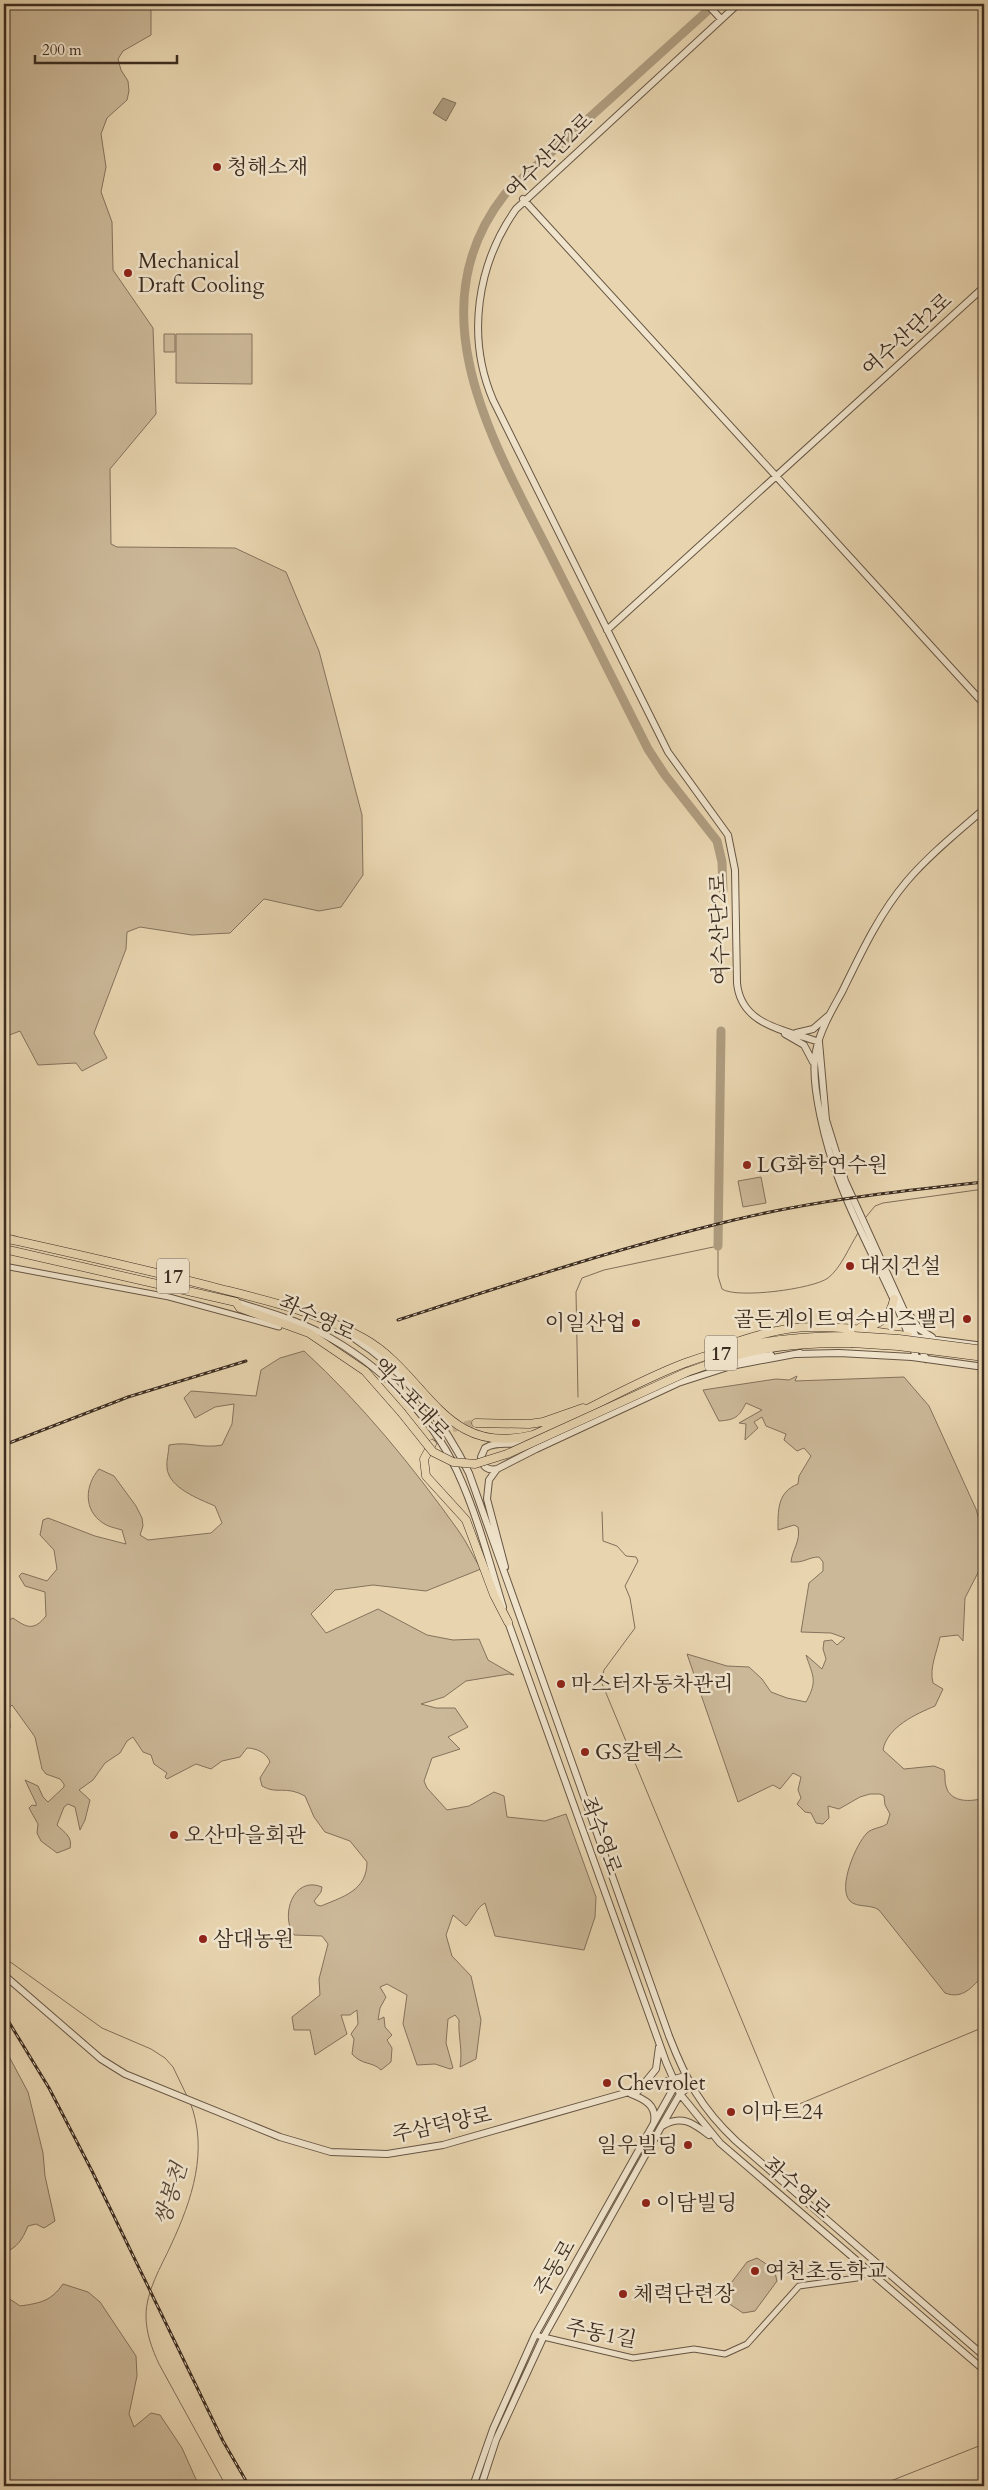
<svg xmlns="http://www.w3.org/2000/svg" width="988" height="2490" font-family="Cardo,'Noto Serif KR',serif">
	<rect width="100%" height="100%" fill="#e8d5b0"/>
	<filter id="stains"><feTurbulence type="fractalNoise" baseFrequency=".004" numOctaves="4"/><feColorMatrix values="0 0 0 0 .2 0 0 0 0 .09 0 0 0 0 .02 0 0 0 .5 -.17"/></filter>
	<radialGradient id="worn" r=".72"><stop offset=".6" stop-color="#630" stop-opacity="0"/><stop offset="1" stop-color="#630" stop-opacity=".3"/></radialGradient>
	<!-- green -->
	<path fill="#cbb898" stroke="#84725c" d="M4 4H151V35L123 51 118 59 121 70 128 81 129 91 127 100 107 118 101 134 106 167 101 192 112 222 113 270 153 328 156 414 110 469 111 544 117 547 235 548 286 572 319 651 362 815 363 875 341 907 319 911 264 899 230 933 192 935 140 927 127 932 126 949 94 1033 107 1058 82 1071 76 1063 38 1065 20 1031 4 1037Z
		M164 334H175V352H164Z
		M176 334H252V384L176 383Z
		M761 1177 766 1203 743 1207 738 1181Z
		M304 1351C362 1404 413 1467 458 1530 467 1542 473 1557 481 1569L426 1591 373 1585 335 1590 311 1614 326 1633 378 1609 427 1635 453 1640 479 1639 488 1660 514 1675 509 1674 466 1681 444 1697 421 1704 436 1708H455L468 1727 448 1737 460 1749 432 1758 424 1781 427 1788 447 1810 469 1806 494 1792 504 1796 507 1817 545 1821 566 1814 596 1897 595 1917 584 1950 495 1936 485 1903C476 1908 473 1919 466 1926L453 1915 446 1935 452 1956 471 1976 481 2020 476 2059 460 2067C463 2051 458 2036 459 2020L455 2015 448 2019 446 2043 453 2068 450 2069 435 2064 417 2065 403 2024 407 1995 387 1984 380 1987 386 1997 380 2008 378 2020 384 2017 385 2027 392 2035 387 2040 392 2048 391 2062 381 2070C372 2061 363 2066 352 2054L354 2039 351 2034 358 2024 357 2010 350 2015H341L347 2034 315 2055 310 2030H294L292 2017 320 1995 319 1979 328 1944 322 1936 294 1935C280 1916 293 1875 322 1887L321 1892 314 1901 317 1905 321 1906C342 1897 367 1891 367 1862L350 1841 325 1832 314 1817 305 1796C285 1785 277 1795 262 1786L260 1778 270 1762C267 1753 256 1748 247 1748L240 1757 222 1761 211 1769 196 1764 167 1779 165 1777 167 1773 154 1764 151 1755 143 1752 133 1737 127 1741 120 1753 105 1763 93 1780 79 1790 90 1800 85 1820 80 1830 75 1807 68 1804 64 1807 57 1825C64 1832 73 1837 70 1848L57 1853 41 1841 37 1833 38 1824 29 1808 32 1805 36 1806V1803L25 1780 38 1786 43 1797 48 1802 64 1787V1784L60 1779 46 1774 42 1769 35 1737 12 1705 9 1708 10 1728 4 1715V1646L9 1643V1620L13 1618C27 1628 34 1631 46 1616L45 1592 25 1586 19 1576 22 1573 47 1581 57 1569 54 1550 40 1535 43 1520 48 1518 95 1536 126 1544 122 1530C116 1528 108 1527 103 1523 83 1510 85 1485 99 1469L114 1476 136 1506 142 1518 143 1526 140 1535 148 1540 211 1533 222 1523 215 1506C199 1499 169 1488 167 1468 166 1461 169 1452 169 1445 189 1441 202 1449 222 1445L232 1424 234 1404 215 1407 195 1418 184 1398 191 1391 256 1396 261 1370 280 1358Z
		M797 1376 795 1381 904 1377 929 1406 976 1509 984 1537V1561L965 1598 963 1641 958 1635 940 1637C937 1652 929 1668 933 1683L943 1689 935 1706C916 1714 887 1727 883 1750L904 1769 934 1766 944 1770C946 1775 944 1781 946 1786 950 1803 971 1802 984 1798V1975C972 1986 964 2000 945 1993L879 1910C871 1904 857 1908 850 1901 837 1888 856 1844 867 1833 872 1828 881 1828 887 1824L890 1814 885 1805 884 1796 880 1794H870L860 1797 839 1809 828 1806 829 1818 823 1824 816 1823 811 1813 805 1812 797 1804 801 1798 798 1790 801 1777 793 1773 780 1789 773 1785 738 1802 687 1654 727 1666 749 1667 762 1679 771 1692 787 1698 806 1702C818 1680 813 1677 806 1655L822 1669 826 1659 823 1649 824 1641 832 1640 837 1645 845 1638 831 1633 801 1632 809 1583 823 1571V1562L819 1557C808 1557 805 1563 791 1562 792 1550 801 1541 798 1527L794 1525 778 1530C778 1511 777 1492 798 1484L799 1476 811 1456 804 1448 797 1451 784 1440 786 1434 766 1426 762 1417 754 1422 758 1428 745 1440 746 1424 739 1423 762 1410 746 1403C739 1417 735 1420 719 1421L703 1390 776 1379 789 1380Z
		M4 2047 28 2092 43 2153 45 2176 55 2221 44 2228 36 2224 28 2226C22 2240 18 2247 4 2253Z
		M757 2258 774 2269 777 2281 755 2311 743 2313 728 2303 725 2291 747 2262Z
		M63 2284 88 2292 100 2302 136 2356 137 2376 129 2414 134 2427 151 2413 160 2415 182 2448 199 2486H143L132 2483 130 2486H35L31 2480 14 2486 4 2484V2295L20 2306C41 2303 51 2301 63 2284Z"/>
	<!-- water -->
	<path fill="#ae9c7f" stroke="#806f59" d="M443 98 456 103 446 121 433 113Z"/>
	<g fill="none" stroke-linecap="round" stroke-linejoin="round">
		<!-- stream -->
		<path stroke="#806f59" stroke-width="1" d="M866 1217 875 1206 883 1203 984 1189
			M578 1397 576 1292 582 1278 604 1270 718 1246V1276L722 1289C737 1299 813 1289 828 1278 841 1268 849 1247 858 1233
			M602 1512 603 1541 617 1546 626 1556 636 1557 638 1561 625 1586 630 1598 635 1628 604 1670 601 1681 780 2112 984 2027
			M4 1953 9 1961 102 2028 151 2049 165 2058 173 2067 187 2096
			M190 2102C209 2150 192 2200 171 2245 161 2267 146 2291 146 2316 146 2333 152 2349 159 2364L226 2486
			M878 2486 984 2444"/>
		<!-- river -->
		<path stroke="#ae9c7f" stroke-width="9" d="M715 4 505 194C413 311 495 445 551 556 584 621 616 685 648 749L665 775 717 841 722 862 723 890
			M718 1246 721 1031"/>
		<!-- trunk-tunnel -->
		<path stroke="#c6b393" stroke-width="8" stroke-dasharray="8 4" stroke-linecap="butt" d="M434 1442 448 1429 476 1423"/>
		<defs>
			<path id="minor" d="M4 1266 169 1297 279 1327
				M535 2335 633 2358 694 2349 725 2354 747 2344 799 2286 857 2278 868 2272"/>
			<path id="tertiary" d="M707 4 721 19
				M738 4 516 209C477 264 466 337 493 400L668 752 728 835 735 870 737 983C741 1026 786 1030 819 1042
				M523 199 984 704
				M607 630 984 287
				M796 1033 813 1029 828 1016
				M785 1034 804 1045 813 1062
				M819 1042 826 1120 845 1181 926 1359
				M236 1302C264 1311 294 1319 321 1333 378 1363 429 1412 457 1471 477 1514 489 1561 503 1607
				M911 1317 919 1329 932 1337
				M340 1328C350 1336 361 1343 371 1350 413 1382 446 1427 469 1473L669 2036C686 2080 701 2108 736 2141L984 2356
				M914 1337 984 1346
				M796 1354 839 1353 912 1357 984 1367
				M916 1357C897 1295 861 1240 839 1180 827 1149 809 1083 816 1051 820 1030 832 1010 842 992 861 953 879 914 907 881 930 854 958 832 984 809
				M734 1359 771 1355
				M497 1469C488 1471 482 1467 481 1457L485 1448C501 1438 519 1451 533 1435
				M505 1567 487 1499 489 1480 497 1469 536 1449 678 1383 731 1366 800 1353
				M507 1619 666 2062 680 2094 720 2143 984 2370
				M4 1975 101 2059 125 2074 280 2137 331 2152 387 2154 443 2145 685 2076
				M638 2091 656 2069 659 2047
				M631 2094C644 2099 657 2105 654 2122
				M662 2126C681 2114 693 2123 709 2135
				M473 2486 493 2429 535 2335 677 2082
				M481 2486 496 2440 543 2338 661 2127 680 2094 690 2086"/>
			<path id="trunk" d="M4 1238C76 1254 149 1270 221 1289 269 1301 320 1313 363 1338 428 1374 442 1458 533 1435 584 1413 632 1383 685 1363 739 1343 796 1335 854 1336
				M4 1249 236 1302 240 1308 309 1333 365 1371 401 1412
				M861 1327C881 1325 890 1318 894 1299
				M714 1350C744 1339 779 1327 812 1327 844 1326 876 1332 908 1336
				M687 1372C703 1367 719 1360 735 1356 773 1345 812 1343 851 1343
				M476 1423 529 1424 543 1422 583 1408
				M432 1444 424 1459 426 1476 466 1520 494 1595 508 1622"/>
		</defs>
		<!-- minor casing -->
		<use href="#minor" stroke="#675644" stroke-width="7"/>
		<!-- tertiary casing -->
		<use href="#tertiary" stroke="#675644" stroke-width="8"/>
		<!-- trunk casing -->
		<use href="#trunk" stroke="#3c2c20" stroke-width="9"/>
		<!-- minor -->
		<use href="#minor" stroke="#f0e4cc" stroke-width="5"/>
		<!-- tertiary -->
		<use href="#tertiary" stroke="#f0e4cc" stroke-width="6"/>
		<!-- trunk -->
		<use href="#trunk" stroke="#e8d5b0" stroke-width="8"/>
		<defs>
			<path id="rail" d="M398 1320C509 1284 621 1247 734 1220 816 1200 901 1191 984 1182
				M4 1445 128 1397 246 1361
				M4 2014 49 2088 92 2171 223 2441 249 2486"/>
		</defs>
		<!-- rail casing -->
		<use href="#rail" stroke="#3c2c20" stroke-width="3"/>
		<!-- rail -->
		<use href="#rail" stroke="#f0e4cc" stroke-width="1" stroke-dasharray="4" stroke-linecap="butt"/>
		<defs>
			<path id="trunk-bridge" d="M854 1336 899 1339 984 1350
				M851 1343 898 1346 984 1357
				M401 1412 433 1452 453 1462 475 1464 507 1454 687 1372"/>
		</defs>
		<!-- trunk-bridge casing -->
		<use href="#trunk-bridge" stroke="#3c2c20" stroke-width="9" stroke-linecap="butt"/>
		<!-- trunk-bridge -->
		<use href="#trunk-bridge" stroke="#e8d5b0" stroke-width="8"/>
	</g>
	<!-- markers -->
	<g fill="#8f2418" stroke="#f0e4cc" stroke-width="2">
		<circle cx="217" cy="167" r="5"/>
		<circle cx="128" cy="273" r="5"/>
		<circle cx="747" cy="1165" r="5"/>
		<circle cx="850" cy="1266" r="5"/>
		<circle cx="967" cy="1319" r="5"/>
		<circle cx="636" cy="1323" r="5"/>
		<circle cx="561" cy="1684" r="5"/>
		<circle cx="585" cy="1752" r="5"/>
		<circle cx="174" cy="1835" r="5"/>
		<circle cx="203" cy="1939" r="5"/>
		<circle cx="607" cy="2083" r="5"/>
		<circle cx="731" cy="2112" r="5"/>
		<circle cx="688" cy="2145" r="5"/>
		<circle cx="646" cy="2203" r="5"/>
		<circle cx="755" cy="2271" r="5"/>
		<circle cx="623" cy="2294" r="5"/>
	</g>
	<g text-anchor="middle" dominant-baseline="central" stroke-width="5" stroke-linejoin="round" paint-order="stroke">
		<!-- shield labels -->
		<g fill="#f0e4cc" stroke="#726354" stroke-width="1">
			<rect x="157" y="1258.5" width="32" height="35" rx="4"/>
			<rect x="705" y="1335.5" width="32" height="35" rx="4"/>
		</g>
		<g font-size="20" font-weight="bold" fill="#3c2c20">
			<text x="173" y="1276">17</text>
			<text x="721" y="1353">17</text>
		</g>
		<!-- street labels -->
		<g font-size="21" fill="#3c2c20" stroke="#f0e4cc">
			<text transform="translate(549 156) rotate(-44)">여수산단2로</text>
			<text transform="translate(907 335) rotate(-42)">여수산단2로</text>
			<text transform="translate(720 929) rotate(-92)">여수산단2로</text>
			<text transform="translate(317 1318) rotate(25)">좌수영로</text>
			<text transform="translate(411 1399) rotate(47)">엑스포대로</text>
			<text transform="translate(601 1836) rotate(70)">좌수영로</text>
			<text transform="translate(442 2125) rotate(-12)">주삼덕양로</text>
			<text transform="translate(797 2188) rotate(41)">좌수영로</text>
			<text transform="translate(555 2268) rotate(-60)">주동로</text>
			<text transform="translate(601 2334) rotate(11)">주동1길</text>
		</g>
		<!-- poi labels -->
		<g font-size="21" fill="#3c2c20" stroke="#f0e4cc" text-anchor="start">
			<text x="227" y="167">청해소재</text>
			<text x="138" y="261">Mechanical<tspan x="138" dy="24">Draft Cooling</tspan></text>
			<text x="757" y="1165">LG화학연수원</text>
			<text x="860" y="1266">대지건설</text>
			<text x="957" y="1319" text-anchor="end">골든게이트여수비즈밸리</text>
			<text x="626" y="1323" text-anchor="end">이일산업</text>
			<text x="571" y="1684">마스터자동차관리</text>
			<text x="595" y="1752">GS칼텍스</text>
			<text x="184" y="1835">오산마을회관</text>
			<text x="213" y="1939">삼대농원</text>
			<text x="617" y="2083">Chevrolet</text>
			<text x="741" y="2112">이마트24</text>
			<text x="678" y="2145" text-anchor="end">일우빌딩</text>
			<text x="656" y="2203">이담빌딩</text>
			<text x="765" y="2271">여천초등학교</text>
			<text x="633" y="2294">체력단련장</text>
		</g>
		<!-- water labels -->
		<g font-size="22" font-style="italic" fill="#584838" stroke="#f0e4cc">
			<text transform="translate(171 2194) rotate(-73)">쌍봉천</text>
		</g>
	</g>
	<!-- margin -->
	<rect width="988" height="2490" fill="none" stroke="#e8d5b0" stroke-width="20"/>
	<rect x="5" y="5" width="978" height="2480" fill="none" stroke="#3c2c20" stroke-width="2.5"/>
	<rect x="10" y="10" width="968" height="2470" fill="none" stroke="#3c2c20"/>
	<!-- scale -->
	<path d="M35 55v8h142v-8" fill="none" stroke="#3c2c20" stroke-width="2.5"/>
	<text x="42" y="55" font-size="15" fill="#3c2c20" stroke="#f0e4cc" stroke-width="4" paint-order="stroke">200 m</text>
	<rect width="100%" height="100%" filter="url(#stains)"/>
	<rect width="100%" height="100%" fill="url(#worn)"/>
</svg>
